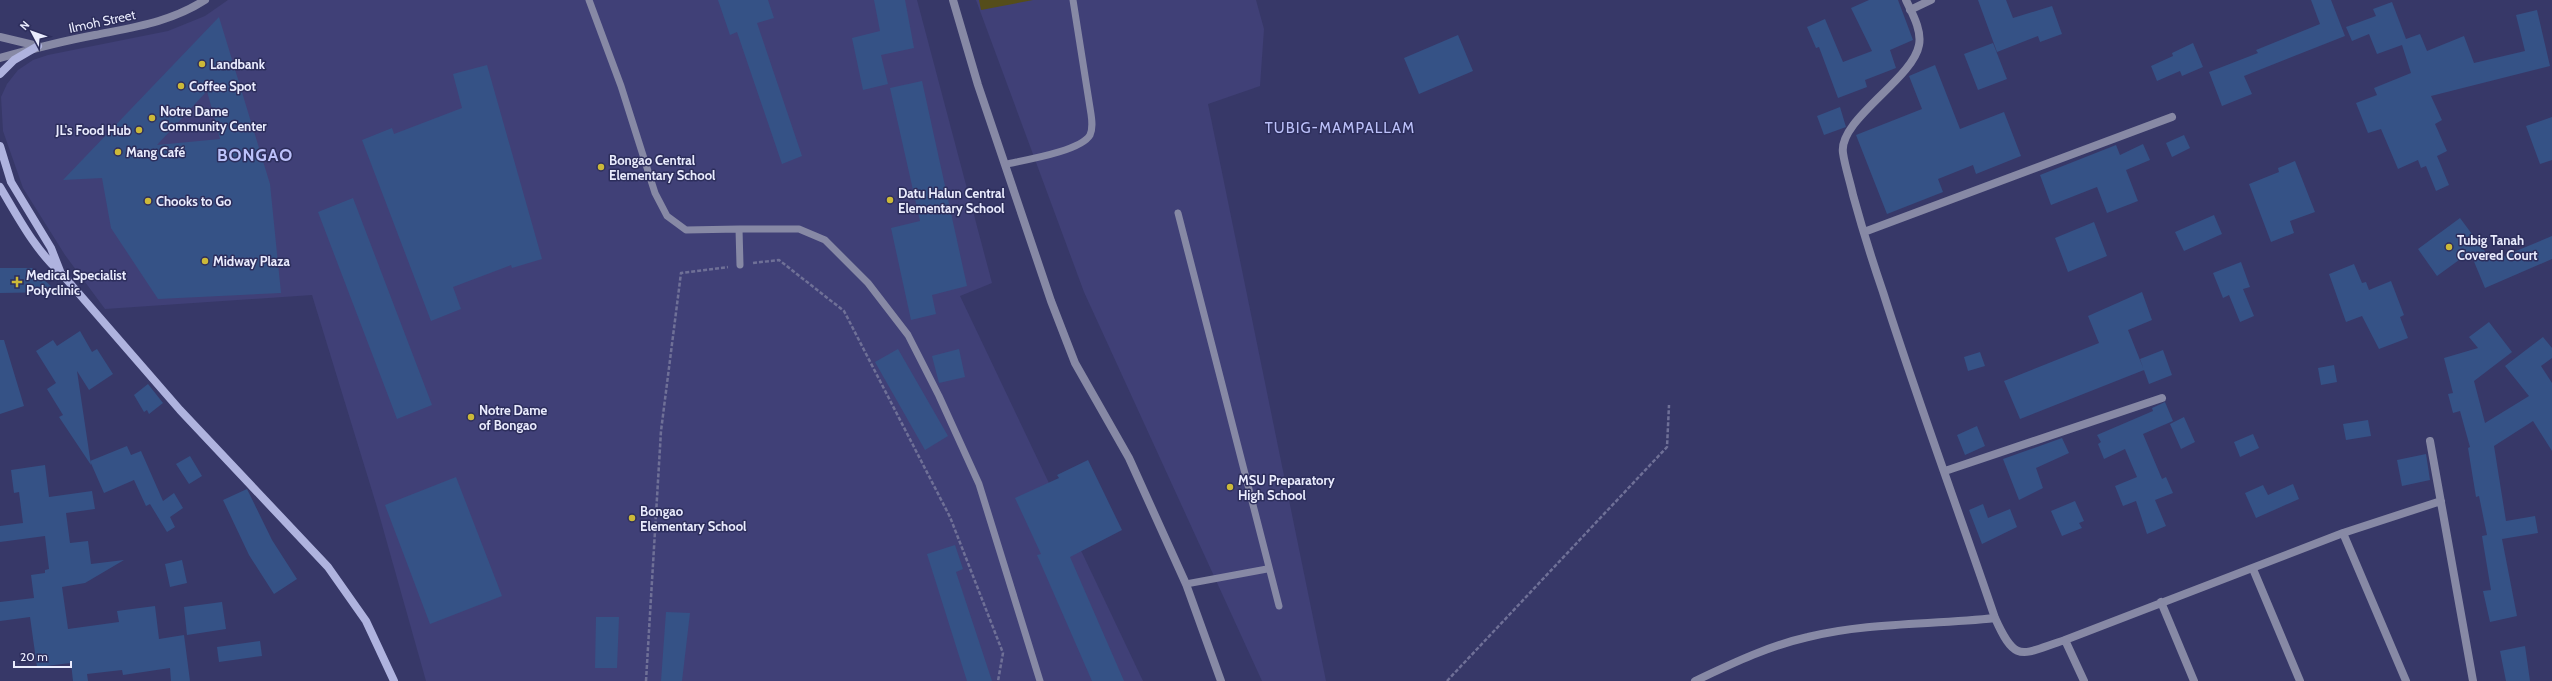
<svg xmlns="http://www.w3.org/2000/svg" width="2552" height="681" font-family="Cabin,sans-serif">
	<rect width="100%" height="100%" fill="#373868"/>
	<!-- built -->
	<path fill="#404077" d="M228 0H917L992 283 960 296 1143 681H426L377 507 312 295 105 309 65 255 23 188 3 131 1 97 7 84 18 70 33 60 48 55 168 31 205 16Z
		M976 0H1256L1264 29 1260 86 1208 104 1326 681H1262L1084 292Z"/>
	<!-- green -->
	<path fill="#554d1a" d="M979 0H1033L981 10Z"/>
	<!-- building -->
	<path fill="#355286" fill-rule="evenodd" d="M718 0H768L774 18 757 23 802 156 782 164 737 32 730 35Z
		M874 0H905L914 48 881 55 888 84 863 90 852 38 880 31Z
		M1869 0H1898L1913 40 1890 50 1896 68 1865 80 1867 87 1838 98 1819 47 1816 48 1807 27 1825 19 1843 62 1872 51 1851 8Z
		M1978 0H2006L2013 18 2052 6 2062 34 2040 42 2038 36 1997 52Z
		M2311 0H2331L2345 36 2244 76 2252 94 2222 106 2209 72 2258 53 2256 50 2320 24Z
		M2392 2 2406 39 2420 34 2427 51 2464 36 2474 63 2525 51 2516 15 2537 10 2550 66 2431 96 2442 120 2435 124 2447 151 2437 156 2449 185 2436 191 2426 166 2421 168 2418 160 2398 169 2381 129 2368 133 2356 103 2377 95 2374 88 2411 73 2402 45 2377 54 2369 34 2352 41 2346 27 2376 16 2373 9Z
		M219 17 270 184 281 293 158 299 111 228 102 178 63 180ZM207 91 220 139 157 145Z
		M1458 35 1473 71 1419 94 1404 58Z
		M1993 43 2007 79 1978 90 1964 54Z
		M2193 43 2203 67 2182 76 2180 71 2157 81 2151 66 2173 56 2172 53Z
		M487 65 542 259 512 268 511 265 453 287 461 309 431 321 362 140 392 128 394 134 462 108 453 74Z
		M1935 65 1960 129 2004 112 2021 156 1976 174 1973 165 1938 179 1943 192 1887 214 1856 135 1922 109 1909 76Z
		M922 81 967 286 932 295 936 314 911 320 891 228 920 221 890 88Z
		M1840 107 1846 127 1824 135 1817 116Z
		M2552 117V160L2540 164 2526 126Z
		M2184 135 2190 148 2172 157 2166 143Z
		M2143 144 2150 160 2126 170 2138 201 2107 213 2097 187 2051 205 2040 175 2116 145 2120 155Z
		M2295 161 2315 212 2290 221 2294 233 2271 242 2249 184 2279 172 2278 168Z
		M353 198 432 405 397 419 318 212Z
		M2214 215 2222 234 2184 251 2175 232Z
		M2460 218 2492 261 2552 236V259L2485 288 2470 252 2437 276 2418 249Z
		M2094 222 2107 256 2068 272 2055 238Z
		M2241 262 2250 287 2243 289 2254 316 2240 322 2229 295 2223 298 2213 273Z
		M2354 264 2362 283 2366 282 2369 290 2391 281 2404 315 2400 317 2408 338 2379 349 2362 316 2346 322 2329 274Z
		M0 268H32L57 292 0 293Z
		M2142 292 2152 320 2128 330 2144 370 2020 419 2004 381 2099 343 2088 316Z
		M2489 322 2512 352 2474 381 2485 423 2529 396 2505 366 2543 337 2552 348V358L2541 366 2552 383V451L2533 421 2494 446 2506 521 2535 516 2538 533 2502 539 2517 616 2490 622 2483 591 2491 590 2482 536 2487 535 2479 496 2476 497 2468 448 2470 447 2460 411 2453 413 2448 394 2453 393 2444 358 2478 348 2469 337Z
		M80 331 92 352 97 349 113 374 89 390 77 371 91 465 59 417 63 415 47 389 56 383 36 351 53 340 57 346Z
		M0 340H4L24 406 0 414Z
		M898 349 948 436 925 450 875 362Z
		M959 349 965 377 939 383 932 356Z
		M2163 350 2172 375 2149 384 2140 359Z
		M1980 352 1985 366 1968 371 1964 357Z
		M2334 365 2337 382 2321 385 2318 368Z
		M148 384 163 403 149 414 147 410 144 412 134 395Z
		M2165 402 2173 421 2143 434 2162 479 2166 477 2173 493 2155 500 2166 526 2147 534 2136 501 2123 506 2115 486 2137 477 2125 449 2104 459 2098 444 2101 442 2097 435 2153 411 2152 408Z
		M2184 417 2195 442 2181 449 2170 424Z
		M2368 420 2371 436 2346 440 2343 424Z
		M1977 426 1985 446 1965 455 1957 435Z
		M2253 434 2259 448 2240 457 2234 442Z
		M2062 438 2069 453 2036 468 2043 488 2019 500 2003 459Z
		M127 446 131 455 141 451 163 501 174 493 183 508 170 517 175 527 167 532 150 504 146 506 134 480 104 493 90 461Z
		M2426 454 2430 480 2402 486 2397 460Z
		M190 456 202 476 189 484 176 464Z
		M1088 460 1122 530 1070 557 1124 681H1092L1037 555 1041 554 1015 498 1059 478 1057 475Z
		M45 465 49 497 92 491 95 509 66 513 70 543 88 541 91 564 124 560 85 583 62 587 68 629 119 622 117 611 155 606 159 639 184 635 190 681H171L170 668 123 675 122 670 87 674 88 681H73L71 663 37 667 30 617 0 621V602L34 598 31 575 45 573V570L49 569 45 536 0 542V526L23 523 19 492 14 493 11 470Z
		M456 477 502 596 430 624 385 505Z
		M2293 484 2299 499 2256 518 2245 493 2263 485 2268 495Z
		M247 489 272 540 297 579 274 594 249 555 223 500Z
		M2075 501 2084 521 2079 523 2082 528 2062 536 2051 511Z
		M1983 504 1988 518 2010 509 2017 527 1982 544 1969 510Z
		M955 545 963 569 956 572 992 681H967L927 554Z
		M182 560 187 583 170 587 165 564Z
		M222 602 226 629 187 635 184 607Z
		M666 612 690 613 682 681H661Z
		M596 617H619L617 668H595Z
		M260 641 262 656 219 662 217 647Z
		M2525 646 2530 681H2506L2500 651Z"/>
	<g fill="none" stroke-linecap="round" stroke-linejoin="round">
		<!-- path -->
		<path stroke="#6f7097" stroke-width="2.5" stroke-dasharray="4 2" stroke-linecap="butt" d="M753 263 779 260 844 311 950 517 1003 653 998 681
			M646 681 661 431 681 273 728 267
			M1447 681 1667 447 1669 405"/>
		<!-- service -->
		<path stroke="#8789a5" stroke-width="7" d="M589 0 621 86 655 193 667 216 686 230 739 229 740 265
			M1007 164C1025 160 1081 151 1090 135 1093 128 1092 121 1091 114L1073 0
			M1178 213 1279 606
			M739 229H799L825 240 868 283 908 335 939 396 979 484 1040 681
			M1186 584 1267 569"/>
		<!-- minor -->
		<path stroke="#8789a5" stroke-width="8" d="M953 0 978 85 1051 301 1075 363 1129 458 1186 584 1221 681
			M1906 0C1912 13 1922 30 1919 45 1913 79 1838 120 1843 153 1845 167 1850 181 1853 195 1862 228 1872 260 1883 292 1918 402 1958 509 1995 618 2016 665 2021 654 2065 640L2343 533 2441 501
			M1910 10 1931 0
			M1864 232 2172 117
			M2430 441 2473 681
			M1945 471 2162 398
			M2343 533 2406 681
			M2253 569 2300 681
			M2161 602 2194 681
			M2065 640 2084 681
			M1695 681C1731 664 1768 646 1808 637 1868 622 1933 625 1995 618"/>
		<!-- tertiary -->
		<path stroke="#8789a5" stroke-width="8" d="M0 37 38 46
			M0 58C32 49 63 41 95 35 135 27 171 22 205 0"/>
		<!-- secondary -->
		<path stroke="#afb3df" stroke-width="8" d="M0 74 14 60 38 46
			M0 146 11 182 51 248 60 271
			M0 187C18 217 35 250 61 273L180 410 328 567 366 621 394 681"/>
	</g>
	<!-- markers -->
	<g fill="#ccb939" stroke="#2d2e5c" stroke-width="1.5">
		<circle cx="202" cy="64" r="4"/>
		<circle cx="181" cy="86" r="4"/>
		<circle cx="152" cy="118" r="4"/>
		<circle cx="139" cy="130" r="4"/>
		<circle cx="118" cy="152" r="4"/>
		<circle cx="601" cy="167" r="4"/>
		<circle cx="890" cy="200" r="4"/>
		<circle cx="148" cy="201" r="4"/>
		<circle cx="2449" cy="247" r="4"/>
		<circle cx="205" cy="261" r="4"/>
		<path d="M15 276h4v4h4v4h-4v4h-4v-4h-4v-4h4z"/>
		<circle cx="471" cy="417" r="4"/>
		<circle cx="1230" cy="487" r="4"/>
		<circle cx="632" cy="518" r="4"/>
	</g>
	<g text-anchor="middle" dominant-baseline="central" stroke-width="3" stroke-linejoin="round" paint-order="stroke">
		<!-- street labels -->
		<g font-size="13" fill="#e9ebfd" stroke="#2d2e5c">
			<text transform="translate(102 21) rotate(-12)">Ilmoh Street</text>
		</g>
		<!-- poi labels -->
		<g font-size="13" font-weight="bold" fill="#e9ebfd" stroke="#2d2e5c" text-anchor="start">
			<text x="210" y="64">Landbank</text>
			<text x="189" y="86">Coffee Spot</text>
			<text x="160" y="111">Notre Dame<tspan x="160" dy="15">Community Center</tspan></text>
			<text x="131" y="130" text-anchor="end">JL's Food Hub</text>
			<text x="126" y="152">Mang Café</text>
			<text x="609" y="160">Bongao Central<tspan x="609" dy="15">Elementary School</tspan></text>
			<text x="898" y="193">Datu Halun Central<tspan x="898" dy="15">Elementary School</tspan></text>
			<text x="156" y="201">Chooks to Go</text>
			<text x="2457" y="240">Tubig Tanah<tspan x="2457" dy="15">Covered Court</tspan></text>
			<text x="213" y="261">Midway Plaza</text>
			<text x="26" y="275">Medical Specialist<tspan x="26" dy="15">Polyclinic</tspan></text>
			<text x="479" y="410">Notre Dame<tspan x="479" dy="15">of Bongao</tspan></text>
			<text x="1238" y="480">MSU Preparatory<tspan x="1238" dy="15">High School</tspan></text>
			<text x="640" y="511">Bongao<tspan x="640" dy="15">Elementary School</tspan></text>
		</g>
		<!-- quarter labels -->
		<g font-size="15" letter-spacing="1" fill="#bcc1fa" stroke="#2d2e5c">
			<text x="1340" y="128">TUBIG-MAMPALLAM</text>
		</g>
		<!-- district labels -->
		<g font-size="17" font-weight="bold" letter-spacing="1" fill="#bcc1fa" stroke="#2d2e5c">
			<text x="255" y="155">BONGAO</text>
		</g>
	</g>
	<!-- north arrow -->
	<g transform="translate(32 32) rotate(311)" stroke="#2d2e5c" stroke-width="3" paint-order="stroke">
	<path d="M0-3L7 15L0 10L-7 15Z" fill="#e9ebfd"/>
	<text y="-6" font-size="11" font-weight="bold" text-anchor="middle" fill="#e9ebfd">N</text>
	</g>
	<!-- scale -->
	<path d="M14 661v6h57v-6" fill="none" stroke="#e9ebfd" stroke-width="2"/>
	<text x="20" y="661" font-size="12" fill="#e9ebfd" stroke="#2d2e5c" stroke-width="3" paint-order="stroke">20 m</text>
</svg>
